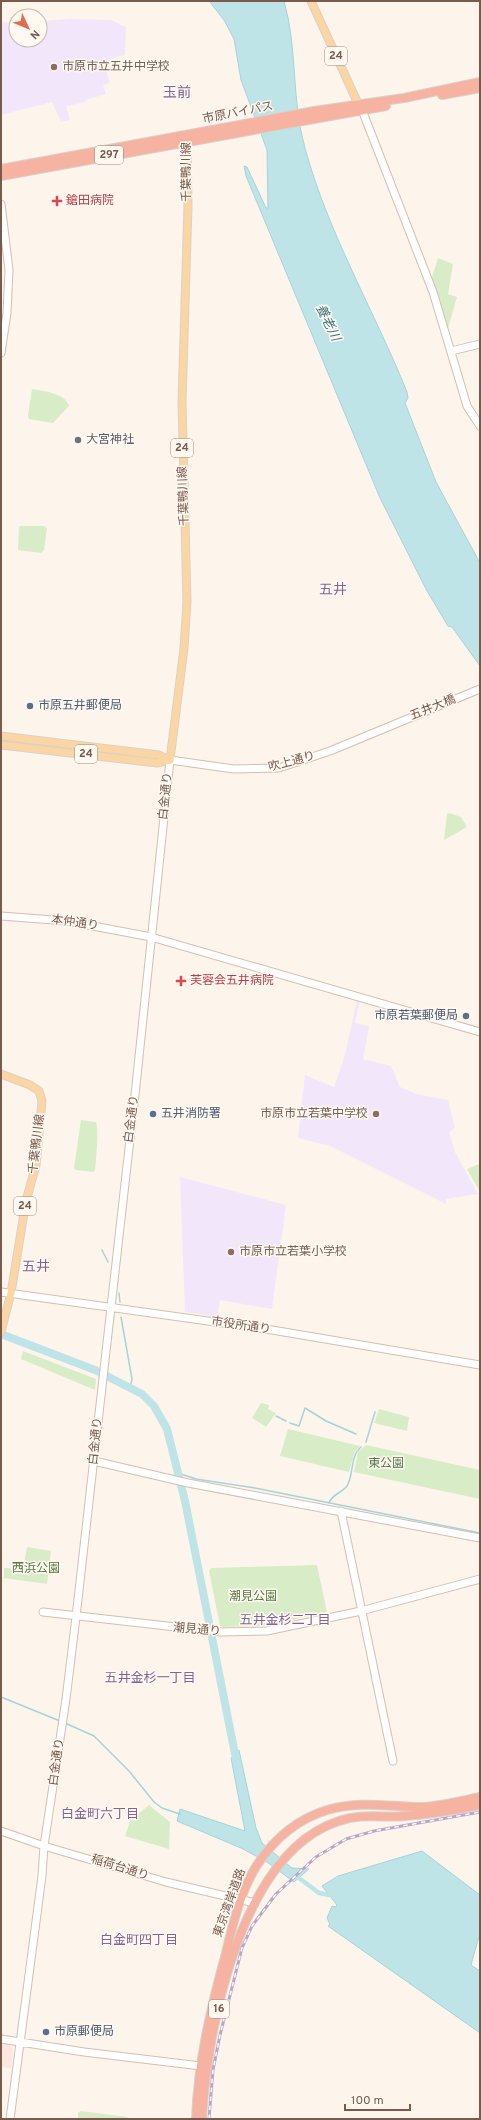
<svg xmlns="http://www.w3.org/2000/svg" width="481" height="2120" font-family="Overpass,'Noto Sans JP',sans-serif">
	<rect width="100%" height="100%" fill="#fdf5eb"/>
	<!-- commercial -->
	<path fill="#fde6df" d="M1 2043 10 2045 13 2049 11 2068 1 2067Z"/>
	<!-- education -->
	<path fill="#f2e7fa" d="M70 19 111 20 126 27 125 55 109 59 107 74 110 83 103 85 106 94 85 100 86 102 66 106 70 120 61 122 52 102 1 115V23L16 22V40H40V21Z
		M357 1000H360L355 1023 369 1026 363 1059 391 1066 400 1087 416 1094 448 1100 455 1128 449 1132 455 1152 478 1194 446 1199V1204L330 1146 298 1138 305 1075 334 1087 345 1055Z
		M180 1177 286 1205 272 1309 220 1300 217 1317 185 1312Z"/>
	<!-- green -->
	<path fill="#d8ecc8" d="M438 258 453 264 448 294 457 297 446 335 430 283Z
		M32 389C43 391 66 393 69 406L53 423 29 419 28 416Z
		M21 526H44L47 528 44 550 41 553 18 550 19 527Z
		M449 813 461 817 467 827 444 840 447 814Z
		M81 1120 96 1122C99 1129 96 1161 95 1170L93 1172 76 1170 74 1168Z
		M479 1164 480 1192 467 1169Z
		M23 1351 96 1379 95 1390 21 1359Z
		M261 1403 269 1405 268 1409 276 1413 266 1427 252 1418Z
		M379 1409 409 1417 407 1431 374 1423Z
		M288 1429 360 1446 355 1451 349 1472 280 1456Z
		M366 1445 480 1470V1499L354 1472 358 1452Z
		M27 1547 51 1551 47 1584 4 1578V1568L23 1569Z
		M317 1565 327 1612 271 1625 223 1627 220 1626 209 1571 211 1568Z
		M149 1805 170 1822 169 1849 125 1836 130 1821Z
		M81 2111 127 2117 129 2119H78V2113Z"/>
	<!-- water -->
	<path fill="#bee4e8" stroke="#a4d4da" d="M209 1H284C298 49 291 100 305 148 328 233 374 310 407 392L408 398 405 403 436 482 480 563V666L452 627 448 626 427 591 380 498 246 176 244 166 247 167 266 208H268L267 150 241 80 234 39 224 20Z
		M239 1750 256 1828 262 1843 292 1868 309 1869 294 1882 267 1862 241 1848 177 1821 180 1809 245 1831 231 1758Z
		M422 1851 480 1895V1933L471 1965 480 1971V2033L328 1926 330 1924 327 1918 332 1906 336 1907 337 1905 322 1886 338 1876Z"/>
	<g fill="none" stroke-linecap="round" stroke-linejoin="round">
		<!-- stream -->
		<path stroke="#a4d4da" stroke-width="1.5" d="M102 1250 108 1262
			M119 1293 120 1302
			M121 1317 132 1379 130 1388
			M276 1416 286 1421
			M290 1423 299 1426 305 1408 326 1421 356 1434
			M366 1442 375 1412
			M178 1473 196 1479 255 1488 480 1533
			M329 1503C332 1494 342 1493 347 1486 354 1474 350 1456 361 1447
			M1 1697 60 1721
			M65 1723 94 1736 129 1771 154 1802 162 1808 180 1814"/>
		<!-- canal -->
		<path stroke="#bee4e8" stroke-width="4.5" d="M295 1875 319 1893 329 1895"/>
		<!-- river -->
		<path stroke="#bee4e8" stroke-width="8" d="M1 1334 95 1370 142 1394 154 1406 167 1429 185 1501 237 1764"/>
		<defs>
			<path id="secondary" d="M362 110 433 292 467 406 480 426
				M1 204 9 270 7 313 1 353
				M451 351 480 344
				M1 916 67 921 151 937 480 1032
				M1 1292 272 1330 480 1365
				M94 1461 188 1483 480 1538
				M341 1511 393 1761
				M43 1612 220 1632 267 1631 361 1611 480 1579
				M1 1831 44 1846 166 1882 255 1903
				M1 2039 84 2052 201 2066
				M10 2119 42 1876 44 1846 66 1699 76 1617 135 1095 170 760 234 769 279 768 330 751 480 689"/>
			<path id="primary" d="M311 1 361 110
				M1 736 159 755 170 760
				M1 745 157 763 170 760
				M170 760 184 648 187 602 182 402 188 206 187 138
				M1 1074 30 1085 39 1091 42 1101 36 1165 26 1201 11 1293 1 1332"/>
			<path id="highway" d="M442 95 480 88
				M1 169 314 111 404 98 480 82
				M1 176 386 106
				M196 2119C198 2063 211 2007 226 1953 233 1923 241 1890 257 1865 274 1839 298 1819 327 1810 362 1800 389 1807 423 1807 443 1806 461 1801 480 1797
				M202 2119C207 2029 240 1853 339 1821 361 1813 383 1818 405 1816 431 1814 455 1810 480 1805"/>
		</defs>
		<!-- secondary casing -->
		<use href="#secondary" stroke="#d6beaf" stroke-width="9"/>
		<!-- primary casing -->
		<use href="#primary" stroke="#d9d1cd" stroke-width="9"/>
		<!-- highway casing -->
		<use href="#highway" stroke="#d9d1cd" stroke-width="10"/>
		<!-- secondary -->
		<use href="#secondary" stroke="#fff" stroke-width="7"/>
		<!-- primary -->
		<use href="#primary" stroke="#fbd6a3" stroke-width="7"/>
		<!-- highway -->
		<use href="#highway" stroke="#f7b3a1" stroke-width="8"/>
		<defs>
			<path id="rail" d="M209 2119 213 2070 220 2035 242 1948 252 1926 276 1894 316 1857 346 1839 374 1831 480 1812"/>
		</defs>
		<!-- rail casing -->
		<use href="#rail" stroke="#b7a7c9" stroke-width="3"/>
		<!-- rail -->
		<use href="#rail" stroke="#fff9f2" stroke-width="1.5" stroke-dasharray="4.5" stroke-linecap="butt"/>
	</g>
	<!-- markers -->
	<g fill="#8d6e63" stroke="#fff9f2" stroke-width="1.5">
		<circle cx="54" cy="67" r="4"/>
		<circle cx="376" cy="1114" r="4"/>
		<circle cx="231" cy="1252" r="4"/>
	</g>
	<g fill="#e0444e" stroke="#fff9f2" stroke-width="1.5">
		<path d="M55 195h4v4h4v4h-4v4h-4v-4h-4v-4h4z"/>
		<path d="M179 975h4v4h4v4h-4v4h-4v-4h-4v-4h4z"/>
	</g>
	<circle fill="#6b7280" stroke="#fff9f2" stroke-width="1.5" cx="78" cy="440" r="4"/>
	<g fill="#5c6f8a" stroke="#fff9f2" stroke-width="1.5">
		<circle cx="30" cy="706" r="4"/>
		<circle cx="466" cy="1016" r="4"/>
		<circle cx="153" cy="1114" r="4"/>
		<circle cx="46" cy="2032" r="4"/>
	</g>
	<g text-anchor="middle" dominant-baseline="central" stroke-width="3" stroke-linejoin="round" paint-order="stroke">
		<!-- shield labels -->
		<g fill="#fff9f2" stroke="#a18a7e" stroke-width="1">
			<rect x="325" y="47" width="22" height="18" rx="3"/>
			<rect x="95" y="146" width="28" height="18" rx="3"/>
			<rect x="171" y="439" width="22" height="18" rx="3"/>
			<rect x="75" y="745" width="22" height="18" rx="3"/>
			<rect x="14" y="1197" width="22" height="18" rx="3"/>
			<rect x="209" y="2000" width="20" height="18" rx="3"/>
		</g>
		<g font-size="11" font-weight="bold" fill="#795a4c">
			<text x="336" y="56">24</text>
			<text x="109" y="155">297</text>
			<text x="182" y="448">24</text>
			<text x="86" y="754">24</text>
			<text x="25" y="1206">24</text>
			<text x="219" y="2009">16</text>
		</g>
		<!-- education labels -->
		<g font-size="12" fill="#785e54" stroke="#fff9f2" text-anchor="start">
			<text x="62" y="67">市原市立五井中学校</text>
			<text x="368" y="1114" text-anchor="end">市原市立若葉中学校</text>
			<text x="239" y="1252">市原市立若葉小学校</text>
		</g>
		<!-- street labels -->
		<g font-size="12" fill="#795a4c" stroke="#fff9f2">
			<text transform="translate(238 113) rotate(-11)">市原バイパス</text>
			<text transform="translate(187 172) rotate(-90)">千葉鴨川線</text>
			<text transform="translate(184 496) rotate(-92)">千葉鴨川線</text>
			<text transform="translate(433 708) rotate(-22)">五井大橋</text>
			<text transform="translate(292 762) rotate(-15)">吹上通り</text>
			<text transform="translate(166 796) rotate(-84)">白金通り</text>
			<text transform="translate(75 923) rotate(8)">本仲通り</text>
			<text transform="translate(132 1119) rotate(-83)">白金通り</text>
			<text transform="translate(37 1144) rotate(-83)">千葉鴨川線</text>
			<text transform="translate(241 1326) rotate(8)">市役所通り</text>
			<text transform="translate(96 1441) rotate(-84)">白金通り</text>
			<text transform="translate(197 1630) rotate(5)">潮見通り</text>
			<text transform="translate(57 1762) rotate(-82)">白金通り</text>
			<text transform="translate(120 1868) rotate(17)">稲荷台通り</text>
			<text transform="translate(230 1903) rotate(-70)">東京湾岸道路</text>
		</g>
		<!-- health labels -->
		<g font-size="12" fill="#be3a42" stroke="#fff9f2" text-anchor="start">
			<text x="66" y="201">鎗田病院</text>
			<text x="190" y="981">芙蓉会五井病院</text>
		</g>
		<!-- worship labels -->
		<g font-size="12" fill="#5b616d" stroke="#fff9f2" text-anchor="start">
			<text x="86" y="440">大宮神社</text>
		</g>
		<!-- service labels -->
		<g font-size="12" fill="#4e5e75" stroke="#fff9f2" text-anchor="start">
			<text x="38" y="706">市原五井郵便局</text>
			<text x="458" y="1016" text-anchor="end">市原若葉郵便局</text>
			<text x="161" y="1114">五井消防署</text>
			<text x="54" y="2032">市原郵便局</text>
		</g>
		<!-- park labels -->
		<g font-size="12" fill="#547941" stroke="#fff9f2">
			<text x="386" y="1464">東公園</text>
			<text x="36" y="1569">西浜公園</text>
			<text x="253" y="1597">潮見公園</text>
		</g>
		<!-- water labels -->
		<g font-size="13" font-style="italic" fill="#3f777e" stroke="#fff9f2">
			<text transform="translate(327 323) rotate(64)">養老川</text>
		</g>
		<!-- neighbourhood labels -->
		<g font-size="13" fill="#826595" stroke="#fff9f2">
			<text x="285" y="1621">五井金杉二丁目</text>
			<text x="150" y="1679">五井金杉一丁目</text>
			<text x="100" y="1815">白金町六丁目</text>
			<text x="139" y="1941">白金町四丁目</text>
		</g>
		<!-- quarter labels -->
		<g font-size="14" fill="#826595" stroke="#fff9f2">
			<text x="177" y="93">玉前</text>
			<text x="333" y="590">五井</text>
			<text x="36" y="1267">五井</text>
		</g>
	</g>
	<!-- border -->
	<rect width="481" height="2120" fill="none" stroke="#795a4c" stroke-width="4"/>
	<!-- north arrow -->
	<g transform="translate(28 28) rotate(134)"><circle r="19" fill="#fff9f2" stroke="#c9b9b0"/>
	<path d="M0-3L7 15L0 10L-7 15Z" fill="#e7694f"/>
	<text y="-6" font-size="11" font-weight="bold" text-anchor="middle" fill="#795a4c">N</text>
	</g>
	<!-- scale -->
	<path d="M345 2104v6h65v-6" fill="none" stroke="#795a4c" stroke-width="2"/>
	<text x="351" y="2104" font-size="12" fill="#795a4c" stroke="#fff9f2" stroke-width="3" paint-order="stroke">100 m</text>
</svg>
